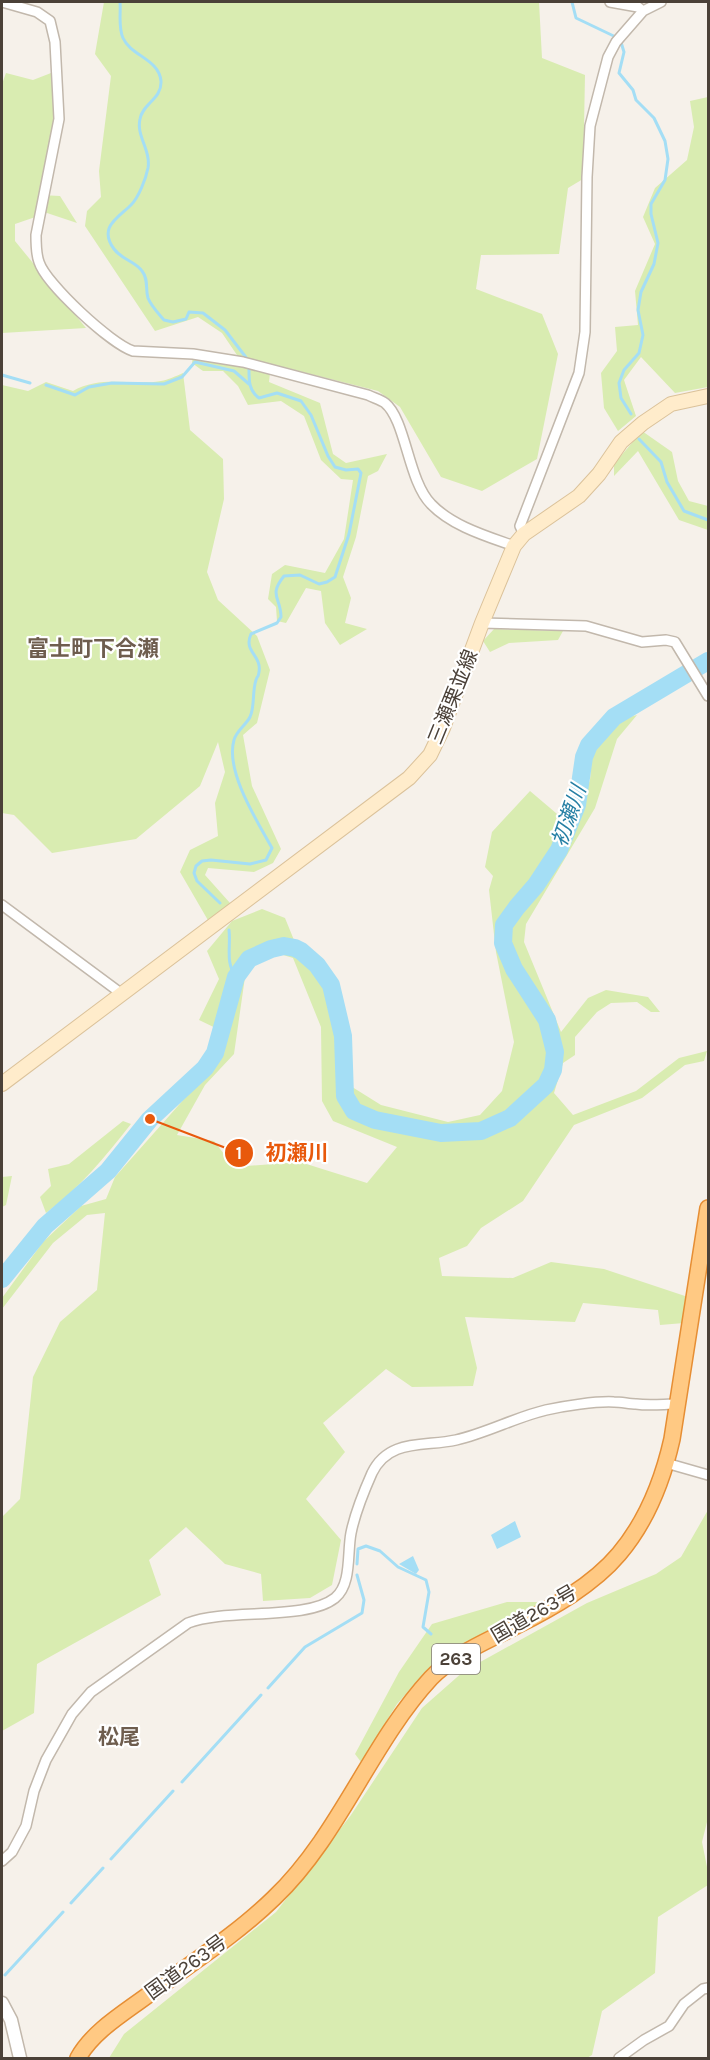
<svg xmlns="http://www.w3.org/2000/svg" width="710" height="2060" font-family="Karla,'Noto Sans JP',sans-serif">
	<rect width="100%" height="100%" fill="#f6f1ea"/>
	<!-- green -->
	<path fill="#d9ecb1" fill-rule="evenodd" d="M104 2H539L542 58 585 75 583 179 568 188 559 254 481 255 476 289 542 314 558 354 537 459 482 491 441 477 400 407 378 391 271 364 269 382 320 403 333 454 346 463 387 454 378 471 368 476 356 537 343 577 351 598 345 623 367 629 340 645 325 623 321 591 306 588 286 623 277 621 276 607 268 599 272 574 285 565 325 573 344 539 353 480 341 479 321 460 304 416 281 401 248 405 238 386 223 371H203L192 363 194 350 237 355 222 333 198 317 155 331 85 226 87 211 101 197 99 171 111 76 95 54Z
		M6 73 33 80 51 73 57 92 55 117 41 195 60 196 77 223 47 213 15 224V241L86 328 2 333V84Z
		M708 97V387L675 393 641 357 624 380 636 416 618 431 604 408 601 373 617 351 615 327 638 325 635 291 655 244 643 217 655 188 687 160 694 127 690 101Z
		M183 373 190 430 223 459 224 499 207 572 218 600 257 636 270 670 257 723 243 735 252 786 281 849 273 863 254 872 208 868 205 875 230 903 209 922 180 872 190 850 218 836 215 803 225 772 218 742 200 786 136 839 52 853 14 815 2 813V385L28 391 46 382 73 391C101 375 131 386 161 381 168 380 176 376 183 373Z
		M642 431 672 452 678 481 689 501 708 506V530L679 520 638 451 614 476V464Z
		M494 629 563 631 558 640 509 643 490 652 483 641Z
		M637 715 617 739 595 808 526 924 524 942 561 1032 588 998 606 990 648 997 660 1012H651L637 1002 611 1003 597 1012 575 1037V1055L563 1063 554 1093 573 1115 636 1091 679 1058 707 1051 704 1061 685 1065 642 1098 574 1125 523 1201 481 1228 467 1246 439 1258 442 1276 513 1278 551 1262 604 1269 688 1297 684 1323 660 1325 658 1310 583 1303 575 1322 465 1317 477 1368 473 1386 412 1387 386 1369 323 1423 345 1452 306 1499 341 1540 332 1585 310 1598 263 1601 261 1574 225 1564 186 1527 149 1560 161 1595 37 1664 34 1713 2 1731V1517L20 1499 33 1377 60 1322 97 1290 105 1213 87 1215 53 1243 2 1309V1298L43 1242 81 1206 106 1199 115 1177 224 1054 226 1033 199 1020 219 979 207 951 232 921 262 909 285 918 296 945 337 994 347 1055 349 1085 381 1105 448 1122 480 1115 502 1091 514 1042 496 952 489 890 493 876 485 867 492 832 530 791 563 819 575 822 590 780 593 746 617 720ZM280 954 293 958 321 1027 322 1101 333 1121 397 1147 367 1183 300 1162 234 1167 214 1141 177 1135 205 1085 234 1054 245 977 259 961Z
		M123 1121 131 1124C105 1157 80 1188 46 1213L40 1197 51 1186 48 1169 69 1164Z
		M12 1176 6 1205 2 1207V1177Z
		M708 1510V1818L702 1842 708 1872V1885L658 1917 655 1973 602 2011 592 2055 587 2058H109L124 2034 276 1912 351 1815 422 1708 464 1671 587 1603 656 1574 681 1557Z
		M507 1602H548L453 1649 425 1672 397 1704 361 1762 355 1754 399 1672 432 1624Z"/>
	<!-- water -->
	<path fill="#a4def5" d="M515 1521 521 1537 497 1549 491 1535Z
		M413 1556 419 1570 416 1574 399 1564Z"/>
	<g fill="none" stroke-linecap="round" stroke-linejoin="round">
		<!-- stream -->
		<path stroke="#a4def5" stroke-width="3" d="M120 2C121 13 118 27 123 38 131 56 159 59 161 81 162 99 143 103 140 119 136 136 151 150 148 168 146 178 139 197 131 205 118 218 98 227 114 249 122 260 135 261 142 271 149 280 145 288 148 298 151 306 159 314 164 320L173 322 186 319 189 312 203 313 225 330 248 360
			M572 2 576 18 620 39 624 52 619 73 633 90 636 100 654 118 665 141 668 159 665 180 651 204V214L658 243 654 264 641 292 638 310 643 335 639 353 624 370 619 383 621 398 631 414
			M2 375 30 383
			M46 385 75 395 89 387 112 383 164 384 182 377 195 362 234 371 249 384
			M639 439 661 462 667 482 684 511 708 520
			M220 903 197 881 194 873 196 866 202 861 211 860 250 864 266 860 272 848C257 821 225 771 234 740 236 731 246 725 250 717 255 706 252 692 256 680 258 674 258 679 259 672 262 655 243 652 251 634L277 623 281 617C281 597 268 596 284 576L300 575 319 584 327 582 335 577 349 534 361 473 358 469 346 470 335 467 328 456 311 415 301 401 277 393 259 398C248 390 249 379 249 366
			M229 930C231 947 225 962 236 977
			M357 1564 358 1549 366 1546 380 1551 398 1567 426 1580 429 1592 423 1627 431 1634
			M268 1688 305 1647 362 1613 364 1600 357 1575
			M182 1782 261 1695
			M111 1859 173 1791
			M71 1903 103 1868
			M5 1975 63 1912"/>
		<!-- river -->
		<path stroke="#a4def5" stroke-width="18" d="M2 1279 45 1226 108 1171 150 1119 205 1068 215 1053 236 977 249 959 271 949 284 946 295 948 301 951 317 965 331 985 343 1036 345 1096 354 1111 375 1120 441 1133 481 1131 510 1118 546 1085 553 1070 555 1052 547 1020 514 969 503 943 504 925 517 907 536 885 559 850 577 805 584 757 589 745 614 717 708 661"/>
		<defs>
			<path id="minor" d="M2 2 37 12 50 21 55 42 59 119 36 235C36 244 36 254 39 262 46 284 111 344 133 351L193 354 243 362 368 395C374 398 381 400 385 403 406 420 408 481 431 504 452 526 486 536 514 546
				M610 2 638 7 643 11
				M524 534 520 526 579 373 585 332 587 177 590 126 608 57 616 42 643 11 661 2
				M482 623 586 626 642 642 666 640 675 642 708 696
				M2 905 122 994
				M666 1463 708 1475
				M2 1861 12 1852 26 1826 34 1791 46 1760 72 1714 91 1692 188 1623C226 1608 306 1621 335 1598 352 1584 347 1553 351 1533 355 1513 364 1491 372 1473 389 1438 425 1447 456 1440 487 1433 516 1417 546 1410 564 1406 596 1401 614 1402 622 1402 629 1404 636 1404 650 1406 664 1404 677 1404
				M619 2058 644 2040 669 2026 684 2004 703 1989 708 1988"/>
			<path id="tertiary" d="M2 2003 11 2020 20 2058"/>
			<path id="secondary" d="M2 1084 409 778 430 755 443 728 482 623 514 546 524 534 579 496 599 474 621 442 643 423 671 404 708 396"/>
			<path id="trunk" d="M78 2058C93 2031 124 2013 148 1995 190 1964 236 1935 274 1898 340 1835 370 1744 431 1678 454 1654 488 1641 516 1626 552 1608 593 1585 619 1554 646 1522 663 1479 672 1439L708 1208"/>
		</defs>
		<!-- minor casing -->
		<use href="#minor" stroke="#c2b8ac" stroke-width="12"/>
		<!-- tertiary casing -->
		<use href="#tertiary" stroke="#c2b8ac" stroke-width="15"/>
		<!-- secondary casing -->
		<use href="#secondary" stroke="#dbc29a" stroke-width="16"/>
		<!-- trunk casing -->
		<use href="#trunk" stroke="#e68e34" stroke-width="18"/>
		<!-- minor -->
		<use href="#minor" stroke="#fff" stroke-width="9"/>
		<!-- tertiary -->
		<use href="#tertiary" stroke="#fff" stroke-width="12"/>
		<!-- secondary -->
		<use href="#secondary" stroke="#ffeccb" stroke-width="14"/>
		<!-- trunk -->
		<use href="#trunk" stroke="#ffc983" stroke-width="15"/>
	</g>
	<g text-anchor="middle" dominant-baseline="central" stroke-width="4.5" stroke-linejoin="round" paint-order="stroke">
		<!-- shield labels -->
		<rect fill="#fff" stroke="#817a74" stroke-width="1.5" x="432" y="1644" width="48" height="30" rx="4.5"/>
		<g font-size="18" font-weight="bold" fill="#4b4138">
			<text x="456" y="1659">263</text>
		</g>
		<!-- street labels -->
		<g font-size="20" fill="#4b4138" stroke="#fff">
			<text transform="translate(453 697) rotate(-68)">三瀬栗並線</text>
			<text transform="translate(534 1614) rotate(-30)">国道263号</text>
			<text transform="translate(186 1967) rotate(-36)">国道263号</text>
		</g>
		<!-- water labels -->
		<g font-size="21" font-style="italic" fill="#257fa4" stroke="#fff">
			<text transform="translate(569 816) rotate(-71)">初瀬川</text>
		</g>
		<!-- neighbourhood labels -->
		<g font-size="21" font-weight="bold" fill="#6e5d4e" stroke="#fff">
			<text x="119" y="1737">松尾</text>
		</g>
		<!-- quarter labels -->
		<g font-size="22" font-weight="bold" fill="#6e5d4e" stroke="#fff">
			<text x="93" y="649">富士町下合瀬</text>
		</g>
	</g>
	<!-- callouts -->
	<path fill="none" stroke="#e8590c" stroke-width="2" d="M150 1119L239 1153"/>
	<g fill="#e8590c" stroke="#fff" stroke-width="2">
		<circle cx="150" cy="1119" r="6"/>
		<circle cx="239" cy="1153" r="15"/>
	</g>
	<g font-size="18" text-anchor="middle" font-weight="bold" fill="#fff">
		<text x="239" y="1159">1</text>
	</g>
	<g font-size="21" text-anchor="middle" font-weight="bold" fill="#e8590c" stroke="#fff" stroke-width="4.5" stroke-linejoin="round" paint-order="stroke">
		<text x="297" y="1160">初瀬川</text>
	</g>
	<!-- border -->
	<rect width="710" height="2060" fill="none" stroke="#4b4138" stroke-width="6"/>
</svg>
